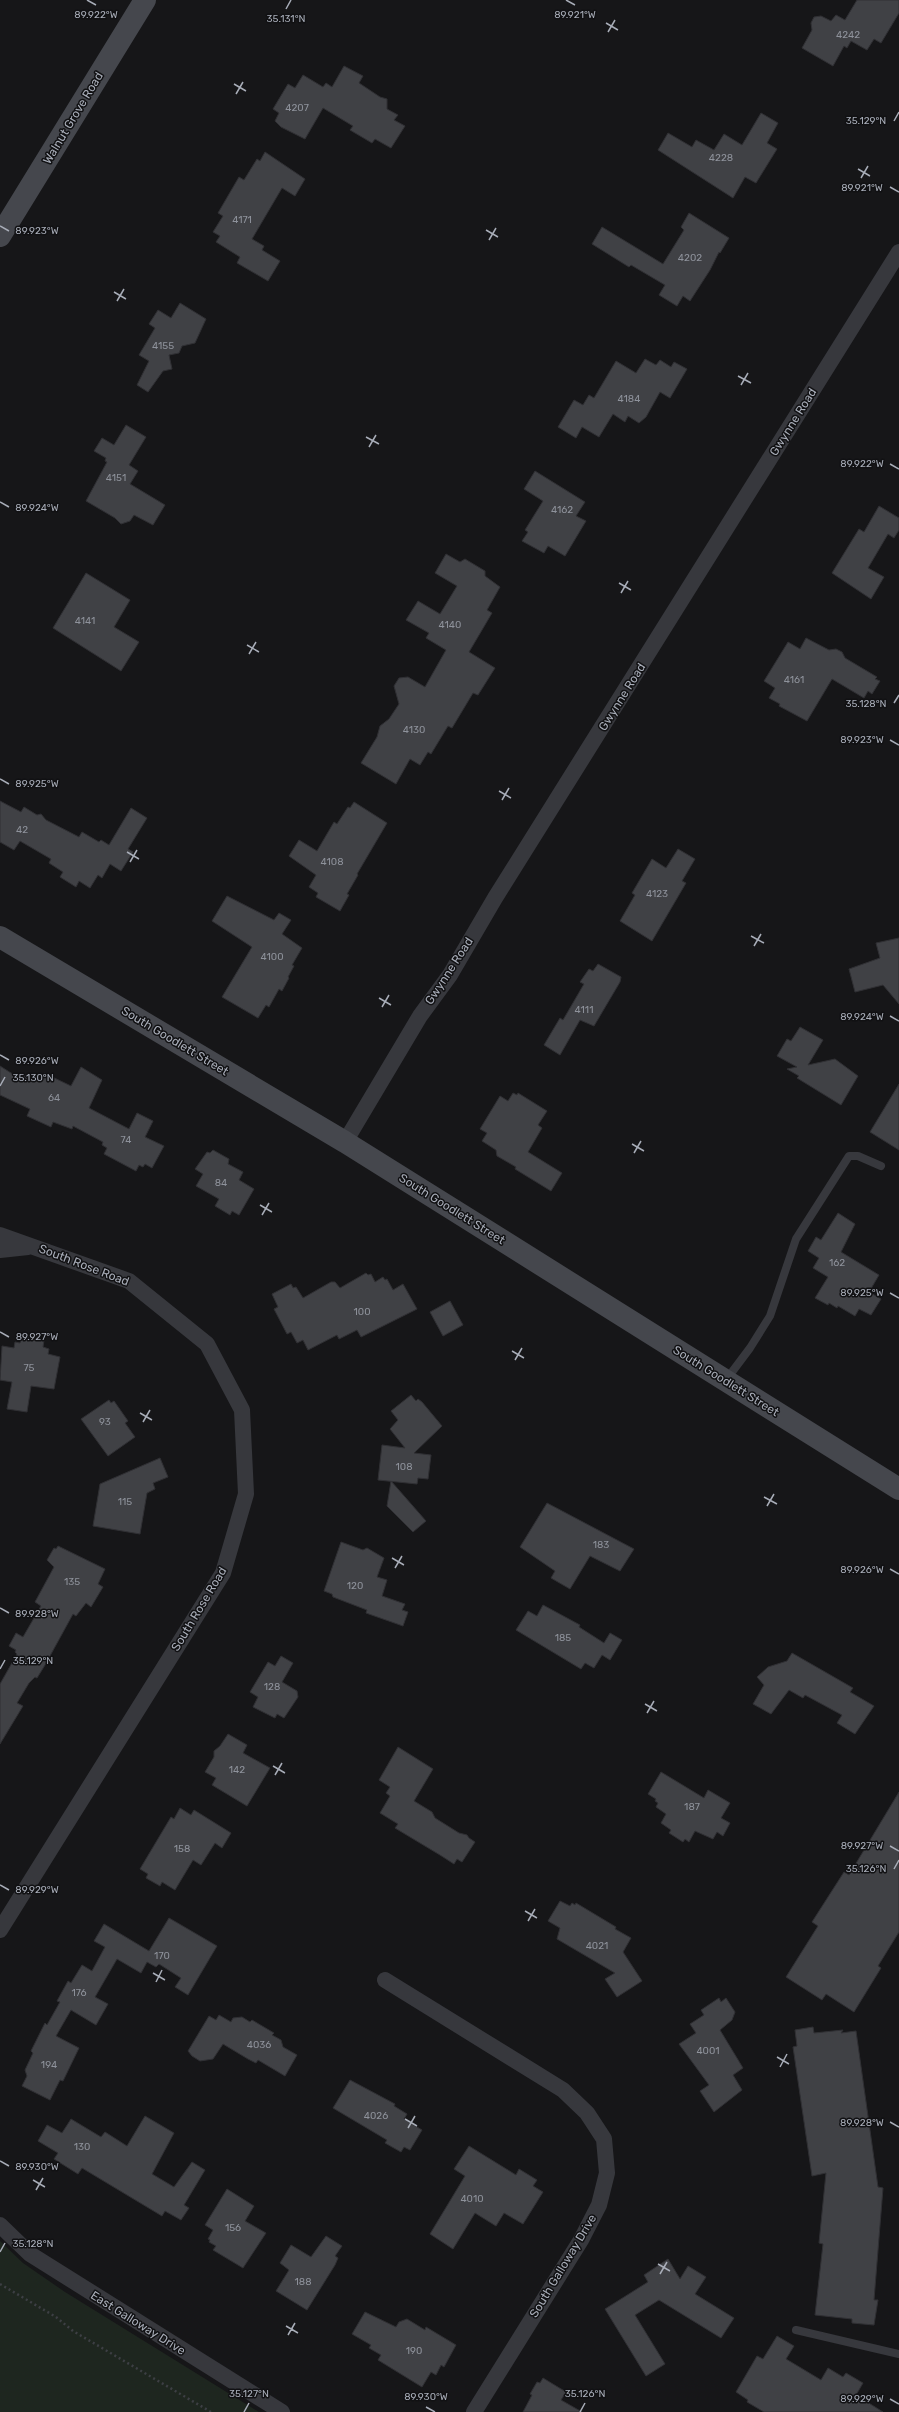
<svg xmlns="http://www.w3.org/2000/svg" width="899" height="2412" font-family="Rubik,sans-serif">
	<rect width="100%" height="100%" fill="#161618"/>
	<!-- green -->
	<path fill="#1e261f" d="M0 2241 23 2263 65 2292 259 2412H0Z"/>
	<!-- building -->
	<path fill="#404145" stroke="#303034" d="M857 0H899V13L881 43 874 39 867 50 851 41 847 48 844 46 833 66 802 48 812 30 811 23 814 17 821 16 831 21 836 15 845 20Z
		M344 66 363 76 359 83 380 97 387 99V109L398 115 394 120 405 126 391 148 375 139 372 143 350 130 353 126 323 108 305 139 281 127 275 121 279 113 273 109 288 84 295 88 303 75 323 87 326 83 332 87Z
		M761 113 778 123 767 143 777 149 756 183 745 177 733 198 658 150 668 133 692 147 696 140 714 150 724 134 742 145Z
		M265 152 305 179 295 196 282 188 252 239 264 246 262 250 280 261 268 281 237 263 240 257 216 242 220 236 213 232 223 216 218 213 239 177 244 180 257 159 260 161Z
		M689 213 729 238 720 253 719 252 710 270 690 301 683 296 677 306 659 295 665 285 631 265 629 267 592 244 602 227 663 264 684 230 681 227Z
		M180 303 206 319 195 343 182 346 179 353 169 355 172 369 163 371 148 392 137 385 149 361 139 355 155 328 149 324 158 310 171 318Z
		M645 359 656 365 660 360 671 367 674 362 687 369 670 398 660 392 646 417 639 423 628 416 625 422 613 414 599 437 582 427 576 438 558 427 574 400 583 405 589 395 594 398 616 361 636 373Z
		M126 425 146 437 129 465 138 471 130 484 165 505 153 525 134 515 130 521 121 524 115 518 86 501 107 462 105 461 106 458 94 451 102 438 114 445Z
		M535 471 585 502 576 516 586 521 565 556 548 546 544 553 522 541 528 532 525 530 543 501 524 489Z
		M879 506 899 518V530L894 538 888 534 868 568 884 577 871 599 832 573 859 529 864 532Z
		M446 554 460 562 465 559 485 571V576L500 587 487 610 492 613 469 652 495 668 478 695 473 693 452 728 448 726 431 754 428 752 420 765 410 759 396 784 361 763 377 737 380 726 389 719 399 704 394 686 399 678 408 677 425 687 446 650 426 638 429 633 406 620 418 601 440 614 457 586 435 573Z
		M86 573 130 600 114 627 139 642 121 671 53 628Z
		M806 638 829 650 836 649 842 652 845 658 877 677 875 679 880 681 872 694 868 691 864 698 832 679 807 721 779 706 780 704 769 698 775 688 764 681 788 642 800 649Z
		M0 801 21 812 24 807 37 815 41 814 46 820 79 837 82 832 99 842 101 840 109 845 131 808 147 818 128 849 133 852 121 871 110 864 102 878 98 875 90 888 79 881 76 887 60 877 63 872 49 863 51 859 20 841 14 850 0 842Z
		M354 802 387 823 357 874 358 875 347 894 349 895 340 911 316 897 318 893 309 887 316 875 289 856 299 840 317 851 334 822 337 824 348 807 350 808Z
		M678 849 695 859 682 881 686 883 652 941 620 921 635 895 632 893 652 859 666 868Z
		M227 896 274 920 279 913 291 920 282 934 302 948 292 965 294 966 288 977 289 978 282 991 279 989 269 1007 266 1005 258 1018 222 997 252 947 212 921Z
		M899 938V1004L883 985 855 992 849 969 880 958 876 943Z
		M598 964 621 977 620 982 594 1026 580 1020 560 1055 544 1045 560 1018 563 1020 584 984 580 982 589 969 593 971Z
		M800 1027 823 1040 808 1065 835 1059 858 1076 841 1105 797 1078 799 1076 787 1069 797 1067 777 1056 787 1039 791 1041Z
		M0 1066 22 1080 25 1075 40 1082 44 1073 71 1086 81 1067 102 1080 89 1108 129 1129 137 1113 153 1121 145 1137 164 1146 152 1168 145 1164 143 1167 139 1165 136 1171 104 1154 107 1148 102 1145 103 1142 73 1126 72 1129 53 1122 51 1127 27 1116 30 1109 0 1095Z
		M899 1084V1150L870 1132Z
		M513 1093 517 1095 518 1093 547 1111 538 1125 542 1128 528 1152 562 1173 551 1191 515 1169 516 1167 497 1156 496 1150 482 1141 487 1133 480 1129 500 1096 508 1101Z
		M213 1150 229 1159 228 1164 243 1172 239 1180 254 1189 239 1215 232 1211 230 1215 215 1206 219 1199 196 1186 203 1174 195 1169 207 1152 210 1153Z
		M838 1213 855 1224 841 1252 879 1275 869 1292 881 1299 871 1315 859 1309 855 1316 838 1306 837 1308 829 1303 828 1305 815 1298 828 1277 813 1268 819 1258 808 1251 816 1237 821 1240Z
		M366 1273 368 1275 371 1274 375 1282 383 1277 385 1280 387 1279 393 1290 403 1284 417 1309 361 1337 357 1330 339 1339 337 1335 308 1350 303 1340 297 1343 291 1332 287 1334 274 1309 278 1307 272 1294 291 1284 293 1288 296 1287 303 1298 331 1282H335L340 1288Z
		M450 1301 463 1325 443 1336 430 1312Z
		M22 1336 44 1340 43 1347 49 1349 48 1354 60 1357 54 1389 31 1386 27 1412 7 1409 12 1382 0 1380 2 1346 14 1348 15 1342 20 1343Z
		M411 1395 416 1401 418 1399 422 1402 442 1426 414 1453 431 1455 428 1479 418 1478 417 1484 378 1480 382 1445 405 1448 390 1429 398 1420 391 1411Z
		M109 1400 111 1403 114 1401 128 1421 125 1423 135 1437 108 1456 81 1419Z
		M160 1458 168 1477 153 1483 155 1489 147 1493 140 1534 93 1526 100 1484Z
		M391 1481 426 1521 413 1532 387 1506Z
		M547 1503 634 1549 620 1571 590 1556 570 1589 551 1578 555 1571 520 1547Z
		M341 1542 363 1550 367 1548 384 1558 377 1577 387 1580 382 1596 405 1604 402 1610 408 1612 403 1626 366 1613 367 1610 333 1597 332 1594 324 1591Z
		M58 1546 105 1569 98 1584 103 1587 91 1607 86 1603 76 1616 73 1614 45 1665 37 1678 35 1677 29 1683 17 1703 23 1706 0 1744V1684L17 1654 15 1652 16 1650 9 1646 16 1633 23 1637 41 1606 35 1602 54 1567 47 1560 54 1548 56 1549Z
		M543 1605 580 1625 579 1627 604 1643 610 1633 622 1640 610 1660 602 1655 594 1668 585 1663 581 1669 516 1630 528 1611 537 1616Z
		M792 1653 853 1688 850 1692 874 1706 855 1734 837 1723 842 1715 805 1695 803 1698 789 1690 771 1714 753 1704 764 1685 757 1677 768 1667 787 1661Z
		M281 1656 293 1663 282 1682 297 1691 298 1697 284 1718 277 1714 275 1718 253 1707 258 1697 250 1692 268 1662 275 1666Z
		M228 1734 247 1745 243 1753 270 1768 247 1806 212 1785 216 1778 205 1772 214 1757V1751L220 1746Z
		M398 1747 433 1769 414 1801 432 1812 435 1818 459 1833 467 1835 469 1838 475 1842 462 1862 457 1859 454 1864 440 1855 395 1828 398 1824 380 1813 390 1796 386 1793 390 1787 379 1780Z
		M661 1772 704 1798 708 1790 730 1803 721 1818 730 1823 723 1836 717 1832 713 1839 695 1831 689 1842 685 1839 683 1842 669 1833 671 1830 661 1823 666 1814 656 1807 658 1803 655 1801 656 1799 648 1794Z
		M899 1792V1932L878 1966 881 1968 854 2012 826 1994 822 2000 786 1977 818 1926 812 1922 844 1872 849 1875Z
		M180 1808 191 1815 194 1810 231 1833 222 1848 215 1843 201 1865 193 1860 175 1890 162 1882 160 1886 146 1878 148 1874 140 1869 171 1817 174 1819Z
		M560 1901 570 1906 572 1903 575 1905 576 1903 616 1927 615 1929 631 1938 623 1952 642 1981 617 1997 605 1979 615 1973 557 1939 560 1928 548 1921Z
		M169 1918 217 1946 188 1995 175 1987 181 1978 159 1964 156 1967 147 1962 141 1973 117 1959 95 1997 108 2004 96 2025 71 2010 56 2036 79 2048 63 2081 60 2080 50 2100 22 2086 27 2076 25 2070 33 2053 31 2051 45 2023 47 2025 60 2002 57 2001 68 1981 71 1983 82 1965 92 1971 105 1947 94 1941 104 1924 149 1951Z
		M719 1998 721 2002 726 1998 735 2012 732 2020 720 2030 743 2068 733 2075 742 2090 714 2112 700 2091 709 2085 679 2044 696 2033 690 2024 704 2015 701 2010Z
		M219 2015 231 2022 233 2018 242 2017 250 2022 252 2020 274 2033 272 2035 281 2040 283 2047 297 2055 285 2076 258 2060 256 2063 248 2059 223 2044 213 2059 200 2061 192 2056 188 2051 209 2016 216 2020Z
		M813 2027 814 2033 843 2030 841 2033 856 2031 878 2187 883 2188 874 2300H878L874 2325 852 2323V2319L815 2315 823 2244 819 2243 826 2173 812 2176 793 2047 797 2046 795 2030Z
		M350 2080 395 2104 394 2106 407 2114 404 2119 422 2130 410 2150 404 2147 401 2152 385 2143 387 2140 333 2108Z
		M145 2116 174 2133 152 2174 174 2187 192 2162 205 2170 184 2205 189 2208 181 2220 165 2211 162 2216 82 2168 78 2174 54 2159 58 2153 38 2141 47 2125 62 2133 71 2119 101 2137 105 2132 127 2146Z
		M469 2146 516 2175 519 2169 537 2180 533 2186 543 2192 523 2224 504 2213 496 2226 475 2213 453 2249 430 2234 465 2176 454 2169Z
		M227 2189 254 2206 245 2221 266 2233 243 2268 213 2250 216 2246 209 2242 210 2240 208 2239 213 2230 205 2225Z
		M326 2236 342 2246 335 2256 338 2258 335 2265 307 2310 276 2291 289 2270 280 2263 291 2245 311 2257Z
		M668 2259 680 2279 688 2266 706 2277 695 2294 734 2318 721 2338 659 2300 635 2315 665 2364 646 2376 605 2309 648 2282 644 2275Z
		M365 2312 396 2327 399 2322 407 2319 425 2330 426 2327 456 2345 444 2367 441 2365 436 2375 431 2372 422 2387 378 2360 381 2355 369 2348 371 2345 352 2334Z
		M777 2336 794 2346 786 2359 821 2380 828 2368 843 2377 846 2373 863 2383 856 2395 883 2412H764L747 2402 748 2400 736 2392 757 2356 763 2359Z
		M543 2378 566 2392 561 2400 582 2412H523L532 2395 530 2394 537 2382 540 2383Z"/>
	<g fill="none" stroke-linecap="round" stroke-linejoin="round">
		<!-- path -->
		<path stroke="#3d3f44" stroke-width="2.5" stroke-dasharray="2 3" stroke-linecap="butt" d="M0 2284 56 2317 73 2331 211 2412"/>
		<!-- lane -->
		<path stroke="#37383d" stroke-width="8" d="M726 1380 750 1348 770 1316 796 1239 849 1156H858L881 1166
			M796 2330 899 2354"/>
		<!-- street -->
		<path stroke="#37383d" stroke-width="16" d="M345 1142 420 1016 450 975 495 898 899 252
			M0 1235 129 1281 207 1344 242 1410 246 1494 223 1573 0 1930
			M0 1250 28 1247
			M385 1980 563 2090 587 2113 604 2139 607 2173 599 2205 581 2240 474 2412
			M0 2225 30 2254 282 2412"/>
		<!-- secondary -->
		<path stroke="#45474d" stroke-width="22" d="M0 236 145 0
			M0 937 345 1142 899 1489"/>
	</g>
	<!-- ticks -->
	<path fill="none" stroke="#a8adb8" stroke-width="1.5" d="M87 0 96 5M566 0 575 5M286 9 291 0M606 23 618 30M608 32 615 20M234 84 246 91M236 94 243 82M894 121 899 112M858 169 870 176M861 178 868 166M890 187 899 192M0 226 9 231M486 230 498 237M489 240 496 228M114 292 126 299M117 301 124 289M738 376 751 383M741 385 748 373M366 437 379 444M369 447 376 435M890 464 899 469M0 502 9 507M619 583 631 590M621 593 628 581M247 645 259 652M249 654 256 642M894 703 899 695M890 740 899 745M0 779 9 784M499 791 511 798M502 800 509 788M127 852 139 859M130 862 137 850M751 936 764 943M754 946 761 934M379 998 391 1005M382 1007 389 995M890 1016 899 1021M0 1055 9 1060M0 1086 5 1077M632 1144 644 1151M634 1153 641 1141M260 1205 272 1212M262 1215 269 1203M890 1293 899 1298M0 1332 9 1337M512 1351 524 1358M515 1360 522 1348M140 1413 152 1420M143 1422 150 1410M764 1497 777 1504M767 1506 774 1494M392 1558 404 1565M395 1568 402 1556M890 1569 899 1574M0 1608 9 1613M0 1669 5 1660M645 1704 657 1711M647 1713 654 1701M273 1766 285 1773M275 1775 282 1763M890 1846 899 1851M894 1869 899 1860M0 1885 9 1890M525 1911 537 1918M528 1921 535 1909M153 1973 165 1980M156 1982 162 1970M777 2057 789 2064M780 2067 787 2054M405 2119 417 2126M890 2122 899 2127M408 2128 415 2116M0 2161 9 2166M33 2180 45 2187M36 2190 43 2178M0 2252 5 2243M658 2264 670 2271M660 2274 667 2262M286 2326 298 2333M288 2335 295 2323M890 2399 899 2404M426 2407 435 2412M244 2412 249 2403M580 2412 585 2403"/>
	<g text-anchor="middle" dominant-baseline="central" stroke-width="3" stroke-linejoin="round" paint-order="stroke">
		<!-- number labels -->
		<g font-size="10" fill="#8e929b">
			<text x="848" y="35">4242</text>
			<text x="297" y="108">4207</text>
			<text x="721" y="158">4228</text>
			<text x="242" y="220">4171</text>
			<text x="690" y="258">4202</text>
			<text x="163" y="346">4155</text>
			<text x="629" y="399">4184</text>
			<text x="116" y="478">4151</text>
			<text x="562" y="510">4162</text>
			<text x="85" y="621">4141</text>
			<text x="450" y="625">4140</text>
			<text x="794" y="680">4161</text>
			<text x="414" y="730">4130</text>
			<text x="22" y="830">42</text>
			<text x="332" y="862">4108</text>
			<text x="657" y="894">4123</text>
			<text x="272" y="957">4100</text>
			<text x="584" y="1010">4111</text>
			<text x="54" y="1098">64</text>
			<text x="126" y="1140">74</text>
			<text x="221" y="1183">84</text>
			<text x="837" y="1263">162</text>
			<text x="362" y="1312">100</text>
			<text x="29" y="1368">75</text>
			<text x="105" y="1422">93</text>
			<text x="404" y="1467">108</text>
			<text x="125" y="1502">115</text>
			<text x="601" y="1545">183</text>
			<text x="72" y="1582">135</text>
			<text x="355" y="1586">120</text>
			<text x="563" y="1638">185</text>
			<text x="272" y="1687">128</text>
			<text x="237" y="1770">142</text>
			<text x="692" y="1807">187</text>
			<text x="182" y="1849">158</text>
			<text x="597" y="1946">4021</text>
			<text x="162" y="1956">170</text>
			<text x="79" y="1993">176</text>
			<text x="259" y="2045">4036</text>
			<text x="708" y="2051">4001</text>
			<text x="49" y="2065">194</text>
			<text x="376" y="2116">4026</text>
			<text x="82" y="2147">130</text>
			<text x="472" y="2199">4010</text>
			<text x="233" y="2228">156</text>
			<text x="303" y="2282">188</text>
			<text x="414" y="2351">190</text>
		</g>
		<!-- street labels -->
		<g font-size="12" fill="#a8adb8" stroke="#111113">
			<text transform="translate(73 118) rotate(-59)">Walnut Grove Road</text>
			<text transform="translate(793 422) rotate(-58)">Gwynne Road</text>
			<text transform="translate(622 697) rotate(-58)">Gwynne Road</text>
			<text transform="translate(449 971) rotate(-57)">Gwynne Road</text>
			<text transform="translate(175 1041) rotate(31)">South Goodlett Street</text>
			<text transform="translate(452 1209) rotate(32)">South Goodlett Street</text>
			<text transform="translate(84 1265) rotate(21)">South Rose Road</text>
			<text transform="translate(726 1381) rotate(32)">South Goodlett Street</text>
			<text transform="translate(199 1609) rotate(-59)">South Rose Road</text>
			<text transform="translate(563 2266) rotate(-59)">South Galloway Drive</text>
			<text transform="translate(138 2323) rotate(32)">East Galloway Drive</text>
		</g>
	</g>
	<g font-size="10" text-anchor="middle" fill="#a8adb8" stroke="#111113" stroke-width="3" stroke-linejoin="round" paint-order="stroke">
		<text x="96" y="18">89.922°W</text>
		<text x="575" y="18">89.921°W</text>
		<text x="286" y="22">35.131°N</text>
		<text x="866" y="124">35.129°N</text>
		<text x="862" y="191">89.921°W</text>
		<text x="37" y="234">89.923°W</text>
		<text x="862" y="467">89.922°W</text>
		<text x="37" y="511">89.924°W</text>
		<text x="866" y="707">35.128°N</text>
		<text x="862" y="743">89.923°W</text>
		<text x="37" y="787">89.925°W</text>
		<text x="862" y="1020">89.924°W</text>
		<text x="37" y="1064">89.926°W</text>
		<text x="33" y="1081">35.130°N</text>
		<text x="862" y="1296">89.925°W</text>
		<text x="37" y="1340">89.927°W</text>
		<text x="862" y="1573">89.926°W</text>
		<text x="37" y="1617">89.928°W</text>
		<text x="33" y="1664">35.129°N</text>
		<text x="862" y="1849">89.927°W</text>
		<text x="866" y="1872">35.126°N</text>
		<text x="37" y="1893">89.929°W</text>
		<text x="862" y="2126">89.928°W</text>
		<text x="37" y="2170">89.930°W</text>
		<text x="33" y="2247">35.128°N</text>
		<text x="249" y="2397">35.127°N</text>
		<text x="585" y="2397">35.126°N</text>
		<text x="426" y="2400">89.930°W</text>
		<text x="862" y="2402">89.929°W</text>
	</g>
</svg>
